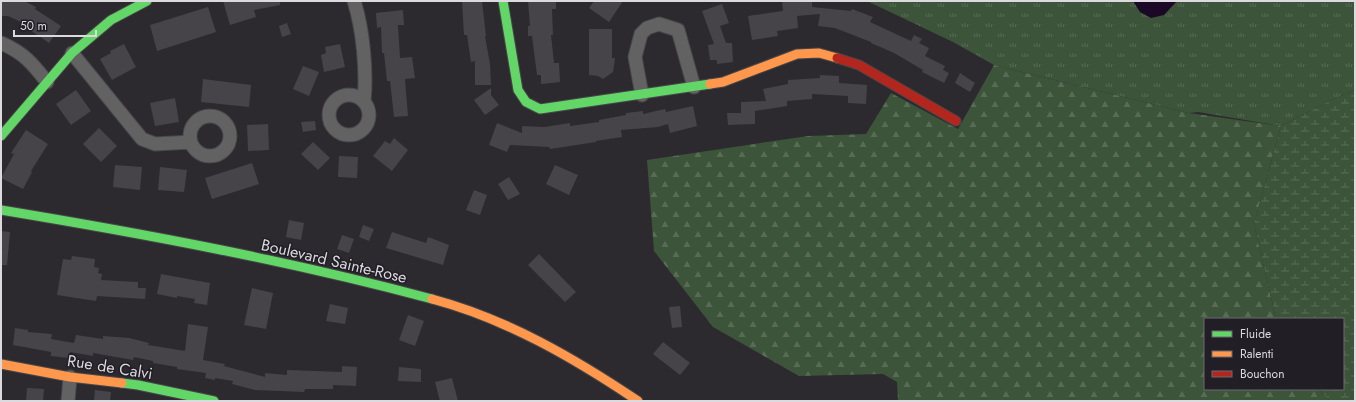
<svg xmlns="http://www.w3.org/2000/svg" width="1356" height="402" font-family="Jost,sans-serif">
	<defs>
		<pattern id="grass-tufts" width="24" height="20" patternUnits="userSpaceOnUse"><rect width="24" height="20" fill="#3c5439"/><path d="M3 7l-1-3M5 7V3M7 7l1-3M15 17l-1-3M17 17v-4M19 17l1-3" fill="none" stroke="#586c55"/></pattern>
		<pattern id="forest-firs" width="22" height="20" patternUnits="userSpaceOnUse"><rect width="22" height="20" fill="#3c5439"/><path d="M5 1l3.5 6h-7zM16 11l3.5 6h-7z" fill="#586c55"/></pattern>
		<pattern id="wetland-marsh" width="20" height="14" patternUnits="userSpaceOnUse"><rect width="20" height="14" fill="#3c5439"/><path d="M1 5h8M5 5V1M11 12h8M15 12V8" fill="none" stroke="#586c55"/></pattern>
	</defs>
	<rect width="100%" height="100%" fill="#2c2a2e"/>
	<!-- grass -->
	<path fill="url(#grass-tufts)" d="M867 1H1355V90L1331 100 1281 126 1198 112 1189 113 994 65 953 42Z"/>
	<!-- forest -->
	<path fill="url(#forest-firs)" d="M994 65 1189 113 1281 126 1254 224 1276 319H1205V389H1318L1330 401H898L897 382 883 374 799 376 713 327 654 251 647 160 808 136 866 134 891 93 958 129Z"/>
	<!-- wetland -->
	<path fill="url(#wetland-marsh)" d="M1355 90V401H1330L1318 389H1343V319H1276L1254 224 1281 126 1331 100Z"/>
	<!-- water -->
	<path fill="#1b0826" d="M1133 1H1177L1164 15 1151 18 1140 12Z"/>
	<!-- building -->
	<path fill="#464448" d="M1 1H24L36 7 35 9 61 26 49 43 30 30 32 27 8 16H1Z
		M223 1H280V5L254 10 256 17 230 25Z
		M462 1H482L486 36H485L490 64 491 85H475V61L471 62 467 35H464Z
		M528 1H556V9H552L553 35H551L554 63H559L560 82 541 84V75H537L532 36H528V26H530Z
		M594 1H623L609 22 589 8Z
		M782 1H812V7L851 11 852 9 873 17 870 22 911 41 914 35 922 39 919 43 929 48 925 56 945 66 943 70 949 73 944 83 922 72 923 70 894 53 871 43V42L835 28 818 26 820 14 797 16 798 28 777 31 778 36 752 40 748 16 783 11Z
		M722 4 729 23 720 26 726 43H732L733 62 717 64V60H710L708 45 714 44 702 11Z
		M208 7 216 32 157 51 150 25Z
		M403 10 404 25H398L400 58 412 57 415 78 405 79 408 116 394 117 390 81H387L384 53H382L381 27 377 28 376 13Z
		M287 23 291 34 282 37 279 26Z
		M589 29H612V58H615L613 72 603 79 598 76 589 75Z
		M124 44 136 67 112 80 100 59 111 53 110 51Z
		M340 44 345 67 324 72 321 55 326 53 325 47Z
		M303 66 319 72 309 96 293 89Z
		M960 73 975 83 970 92 955 83Z
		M820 75 839 76V83L867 85 866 104 848 103V96L812 94V99L787 101V106L755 111V124L728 125 727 113H741V102L766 101 763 89 788 84V80L820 78Z
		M203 79 251 85 249 107 201 102Z
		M491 88V95L499 105 485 115 474 100Z
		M76 90 91 111 71 125 56 104Z
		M175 98 179 122 155 126 150 103Z
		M693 106 697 126 670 133 668 124 658 127 621 130 622 137 596 141V142L550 149 549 147 510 145 507 152 489 145 497 123 522 133V126L544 127 570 123V126L599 122V120L626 115V113L643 111V114L665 109 666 112Z
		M315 121 316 130 303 132 301 122Z
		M268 124 269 150 248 151 247 125Z
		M99 128 117 146 101 162 83 144Z
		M26 130 48 144 31 171 32 172 23 189 1 178 14 154 11 153Z
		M394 138 408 150 392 171 373 156 385 141 390 144Z
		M313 142 330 158 318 170 301 154Z
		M339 156 358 157 357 178 338 177Z
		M252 163 259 184 212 199 205 178Z
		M115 165 142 167 140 190 113 187Z
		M555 165 578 175 569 195 546 184Z
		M160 167 187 170 184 192 158 190Z
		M509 177 520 194 508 200 498 184Z
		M474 190 487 195 480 215 466 210Z
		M289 220 304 223 301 240 286 237Z
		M363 225 374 229 369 241 359 237Z
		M1 231 10 232 7 265H1Z
		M392 232 426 243 428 237 449 245 443 265 386 248Z
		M342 235 354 239 349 253 337 249Z
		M539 254 576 292 565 302 528 265Z
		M72 256 95 259 94 267 99 268 98 273 102 274 101 280 138 282V288H146L145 299 97 296 96 301 57 295 63 259 71 260Z
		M161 274 210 283 207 305 194 303 195 299 177 296V298L157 294Z
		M252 288 273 293 266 329 244 325Z
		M330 304 348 308 345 324 326 321Z
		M680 306 682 327 672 328 669 307Z
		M408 315 424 321 415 346 399 340Z
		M188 324 208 327 203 360 225 364 224 366 265 377V373L287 375V370L342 372V366L357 367 356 386 333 385V389H305L304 392 255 390 232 384 233 381 215 378V380L205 378 206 373 177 369V367L153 363V361L134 357 133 360 93 353V356L70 352 69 358 51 356V352L13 345 15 328 28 330V332L52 334 51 339 74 343 76 335 103 339V336L129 338 149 343 148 345 185 351Z
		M663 342 690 363 680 375 653 354Z
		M399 367 421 369V382L398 381Z
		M452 378 458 401H440L435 382Z
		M27 388 44 389 43 401H26Z
		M95 390 111 392 110 401H94Z"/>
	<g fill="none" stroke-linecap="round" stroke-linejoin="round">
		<defs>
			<path id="street" d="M354 1C363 29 367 72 364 101
				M1 43C24 53 32 63 47 82
				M72 53 142 139 155 144 191 142
				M642 95 635 57 641 34 647 28 659 24 678 30 694 87
				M329 115a20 20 0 1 1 40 0a20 20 0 1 1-40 0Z
				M190 136a20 20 0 1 1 40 0a20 20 0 1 1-40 0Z
				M68 401 70 377"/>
			<path id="fast" d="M503 1 518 90 526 102 540 109 710 84
				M1 136 72 53 111 20 147 1
				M1 210C146 234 290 261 432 299
				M122 383 138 385 214 401"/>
			<path id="slow" d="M710 84 723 82 797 54 819 53 837 58
				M432 299C507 319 574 358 638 401
				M1 364 70 377 122 383"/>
			<path id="jam" d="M837 58 859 65 956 121"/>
		</defs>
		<!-- street casing -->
		<use href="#street" stroke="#484749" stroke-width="15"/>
		<!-- fast casing -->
		<use href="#fast" stroke="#484749" stroke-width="11"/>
		<!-- slow casing -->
		<use href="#slow" stroke="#484749" stroke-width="11"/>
		<!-- jam casing -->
		<use href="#jam" stroke="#484749" stroke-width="11"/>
		<!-- street -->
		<use href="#street" stroke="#626262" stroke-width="13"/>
		<!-- fast -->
		<use href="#fast" stroke="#63d668" stroke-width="9"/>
		<!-- slow -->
		<use href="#slow" stroke="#ff974d" stroke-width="9"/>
		<!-- jam -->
		<use href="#jam" stroke="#b3261e" stroke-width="9"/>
	</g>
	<g text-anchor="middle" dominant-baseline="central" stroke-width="3" stroke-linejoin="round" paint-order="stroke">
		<!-- street labels -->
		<g font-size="16" fill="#dcd9df" stroke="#221e26">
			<text transform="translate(334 261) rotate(13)">Boulevard Sainte-Rose</text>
			<text transform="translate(110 367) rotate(9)">Rue de Calvi</text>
		</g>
	</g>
	<!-- border -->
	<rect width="1356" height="402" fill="none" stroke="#dcd9df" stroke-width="4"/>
	<!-- legend -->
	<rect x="1204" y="318" width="140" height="72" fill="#221e26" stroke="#6c6970"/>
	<rect x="1212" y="331" width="20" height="6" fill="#63d668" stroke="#6c6970"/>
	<text x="1240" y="338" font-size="12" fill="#dcd9df">Fluide</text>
	<rect x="1212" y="351" width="20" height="6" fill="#ff974d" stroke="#6c6970"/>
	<text x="1240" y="358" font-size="12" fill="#dcd9df">Ralenti</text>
	<rect x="1212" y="371" width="20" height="6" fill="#b3261e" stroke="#6c6970"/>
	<text x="1240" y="378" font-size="12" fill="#dcd9df">Bouchon</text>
	<!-- scale -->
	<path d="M14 30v6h82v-6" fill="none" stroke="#dcd9df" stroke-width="2"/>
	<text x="20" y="30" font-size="12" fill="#dcd9df" stroke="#221e26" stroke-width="3" paint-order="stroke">50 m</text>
</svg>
